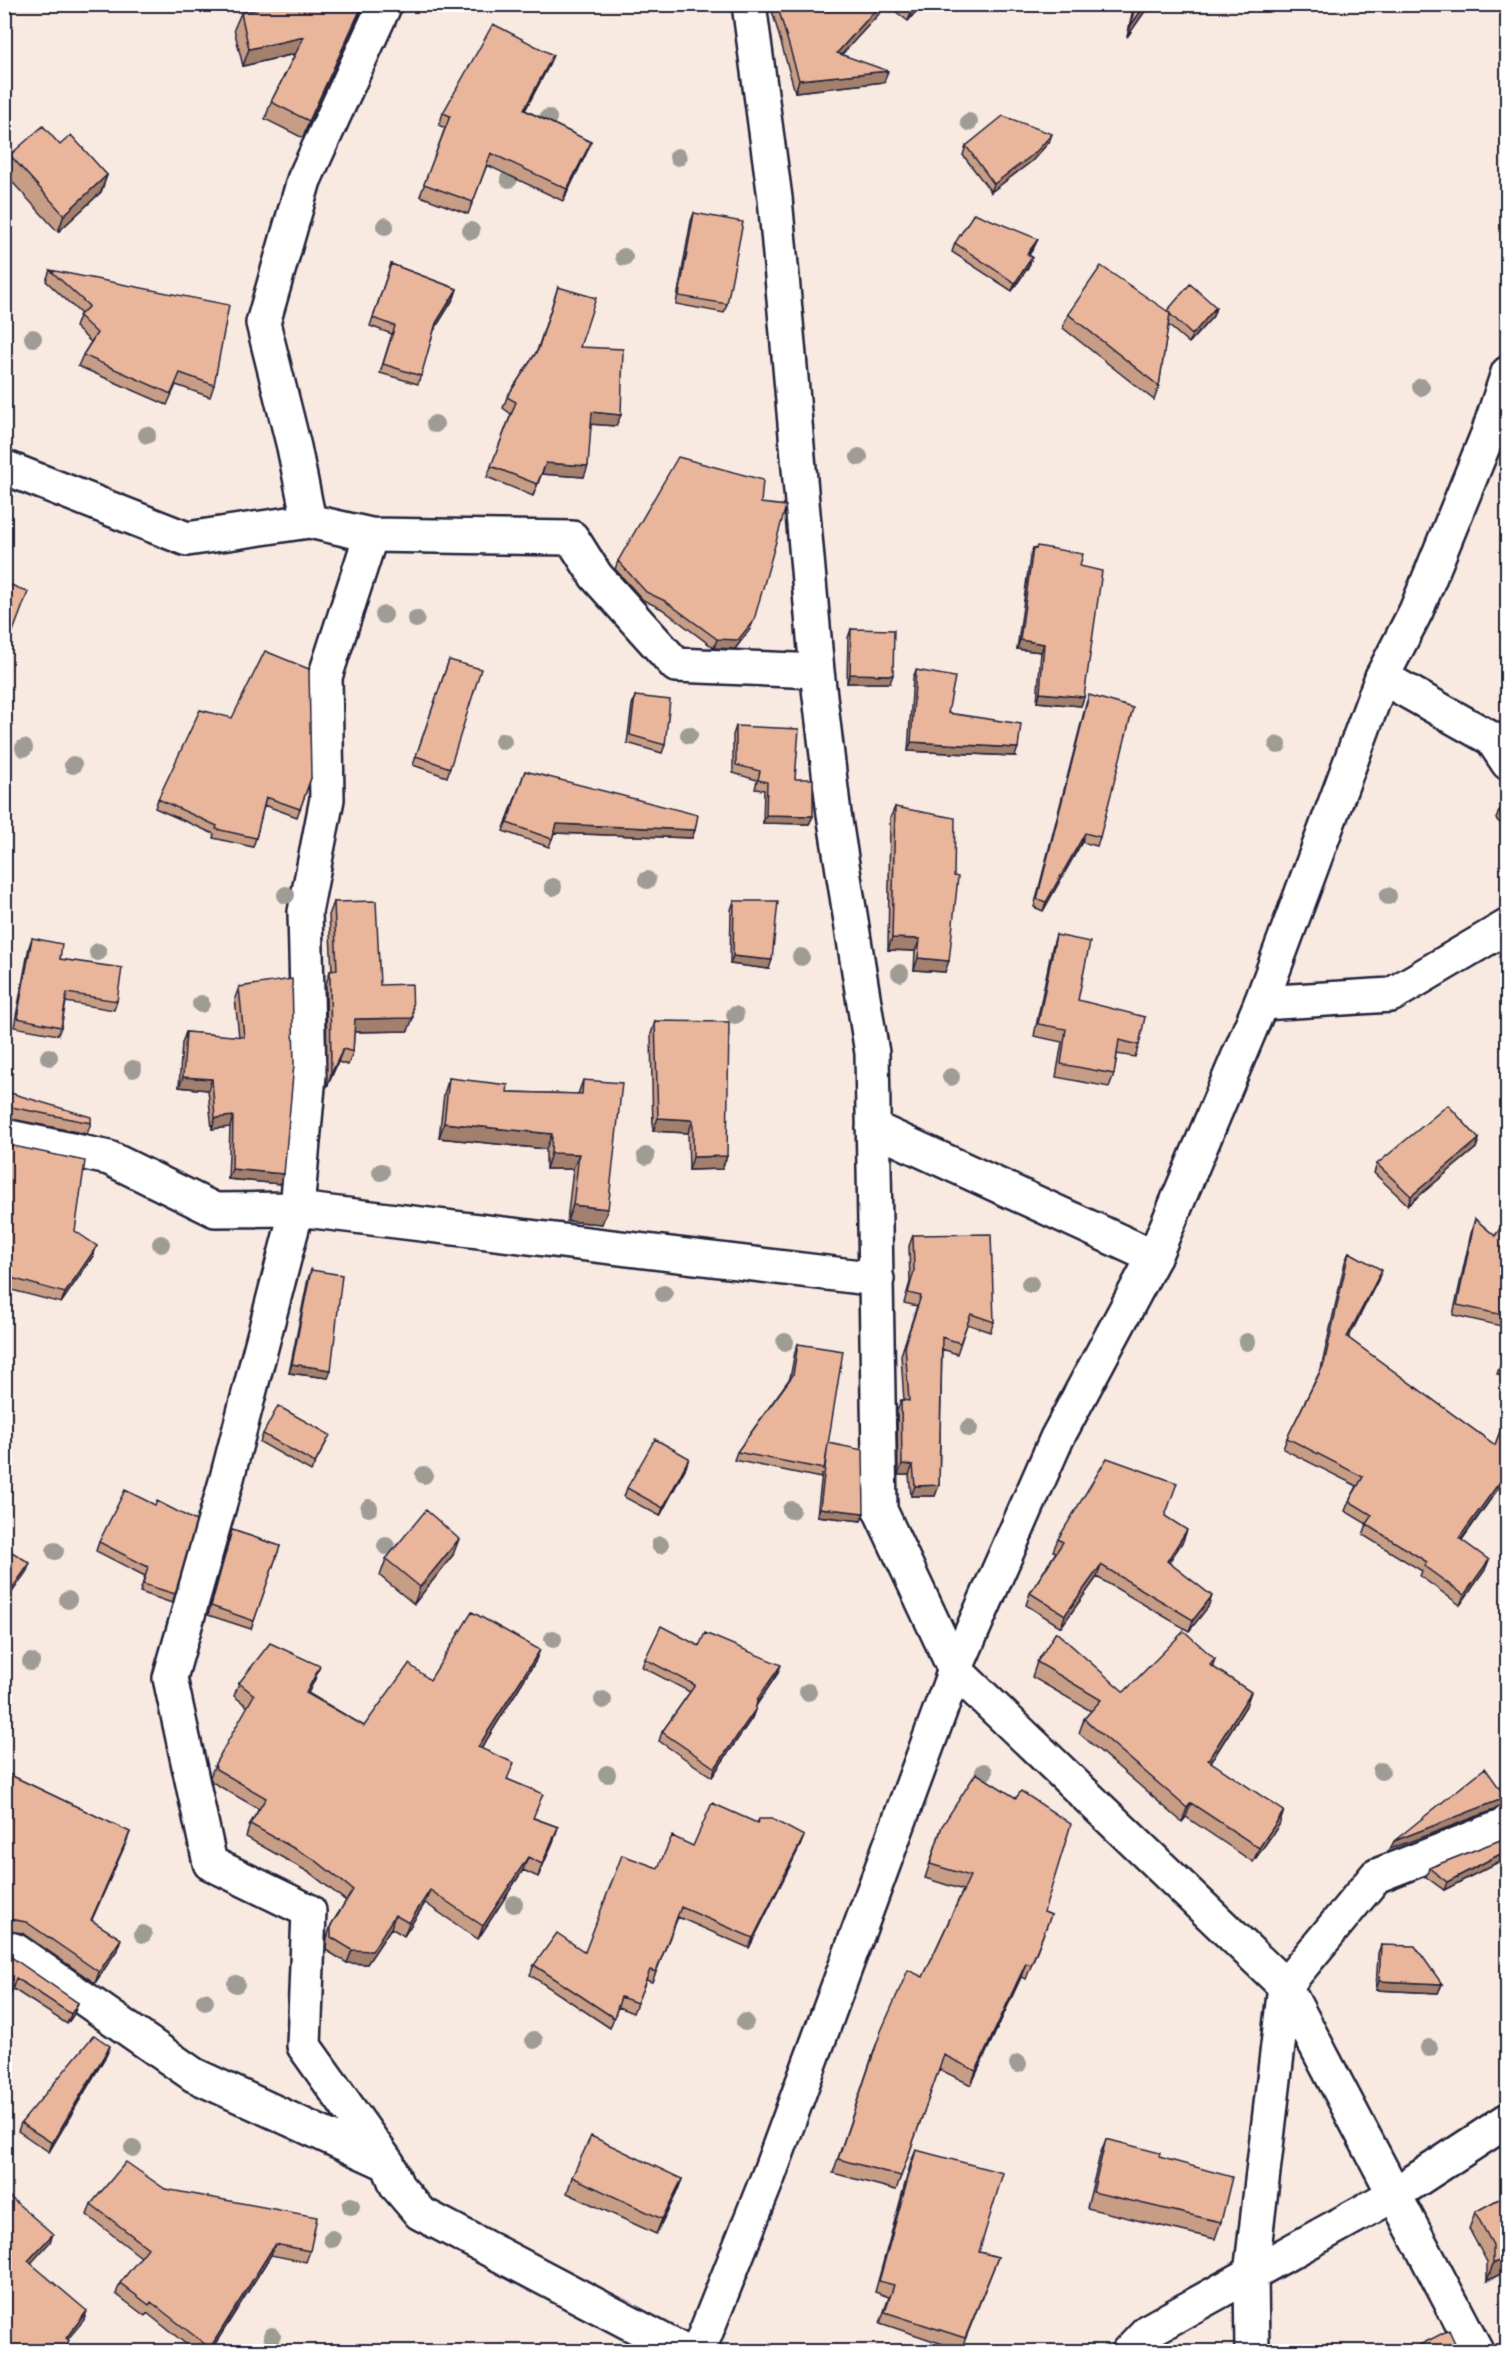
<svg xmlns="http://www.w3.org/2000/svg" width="1512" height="2356" font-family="Mali,sans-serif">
	<rect width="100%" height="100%" fill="#f8e9e1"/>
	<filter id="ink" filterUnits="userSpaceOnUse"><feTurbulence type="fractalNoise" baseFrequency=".0167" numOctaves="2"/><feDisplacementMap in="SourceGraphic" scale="12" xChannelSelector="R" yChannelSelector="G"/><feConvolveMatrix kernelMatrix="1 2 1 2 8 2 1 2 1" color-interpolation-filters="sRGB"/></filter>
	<g filter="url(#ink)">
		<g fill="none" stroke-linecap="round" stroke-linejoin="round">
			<defs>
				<path id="street" d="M749 4 775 198 817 671 834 814 872 1053 880 1510 955 1670 1285 1986 1477 2352
					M4 467 187 539 309 521 371 535 572 538 596 576 676 665 817 671
					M309 521 294 447 263 323 304 180 385 4
					M1382 677 1492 739 1508 763
					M1261 1003 1391 995 1508 926
					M873 1128 1154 1257
					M4 1136 109 1158 215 1210 297 1209 309 1075 305 912 327 799 325 677 371 535
					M4 1947 16 1951 194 2075 388 2164 304 2046 309 1911 210 1863 170 1678 227 1478 297 1209 877 1279
					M388 2164 397 2186 420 2213 685 2352
					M1128 2352 1148 2331 1395 2194 1508 2120
					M1252 2352 1251 2274 1285 1986 1376 1876 1504 1826 1508 1822"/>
				<path id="secondary" d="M698 2352 768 2177 955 1670 1057 1438 1154 1257 1261 1003 1382 677 1416 611 1488 434 1508 373"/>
			</defs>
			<!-- street casing -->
			<use href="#street" stroke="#22223b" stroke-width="38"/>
			<!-- secondary casing -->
			<use href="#secondary" stroke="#22223b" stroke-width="38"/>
			<!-- street -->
			<use href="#street" stroke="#fff" stroke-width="33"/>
			<!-- secondary -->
			<use href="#secondary" stroke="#fff" stroke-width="33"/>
		</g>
		<!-- trees -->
		<g fill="#9f9c96">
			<circle cx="548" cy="118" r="9"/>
			<circle cx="969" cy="122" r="9"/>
			<circle cx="678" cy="157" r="9"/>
			<circle cx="509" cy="179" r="9"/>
			<circle cx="385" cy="226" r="9"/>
			<circle cx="471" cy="231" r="9"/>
			<circle cx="624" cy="257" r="9"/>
			<circle cx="33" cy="338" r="9"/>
			<circle cx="1421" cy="387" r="9"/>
			<circle cx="435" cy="424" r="9"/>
			<circle cx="147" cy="435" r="9"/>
			<circle cx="859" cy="457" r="9"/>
			<circle cx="384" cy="615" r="9"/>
			<circle cx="416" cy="619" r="9"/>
			<circle cx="689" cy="735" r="9"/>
			<circle cx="503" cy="741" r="9"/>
			<circle cx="1278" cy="745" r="9"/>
			<circle cx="24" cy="748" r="9"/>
			<circle cx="73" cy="765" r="9"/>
			<circle cx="647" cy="880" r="9"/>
			<circle cx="553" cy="887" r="9"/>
			<circle cx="286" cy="895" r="9"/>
			<circle cx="1388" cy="896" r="9"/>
			<circle cx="98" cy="952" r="9"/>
			<circle cx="801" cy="957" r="9"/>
			<circle cx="900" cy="973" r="9"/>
			<circle cx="201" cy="1004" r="9"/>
			<circle cx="735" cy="1015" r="9"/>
			<circle cx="49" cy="1057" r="9"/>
			<circle cx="133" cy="1069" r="9"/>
			<circle cx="951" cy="1077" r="9"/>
			<circle cx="646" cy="1156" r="9"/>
			<circle cx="381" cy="1172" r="9"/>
			<circle cx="161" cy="1244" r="9"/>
			<circle cx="1030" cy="1284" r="9"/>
			<circle cx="664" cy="1294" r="9"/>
			<circle cx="785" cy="1342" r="9"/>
			<circle cx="1247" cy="1342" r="9"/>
			<circle cx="969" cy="1428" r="9"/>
			<circle cx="424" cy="1475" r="9"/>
			<circle cx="369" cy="1508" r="9"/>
			<circle cx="791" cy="1510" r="9"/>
			<circle cx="660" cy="1545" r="9"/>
			<circle cx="386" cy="1546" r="9"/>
			<circle cx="55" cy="1551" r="9"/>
			<circle cx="68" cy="1600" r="9"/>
			<circle cx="553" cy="1639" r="9"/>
			<circle cx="31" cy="1662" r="9"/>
			<circle cx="808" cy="1692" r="9"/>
			<circle cx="603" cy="1700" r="9"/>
			<circle cx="1381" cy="1771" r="9"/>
			<circle cx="984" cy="1772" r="9"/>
			<circle cx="607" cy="1774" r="9"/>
			<circle cx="514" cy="1904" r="9"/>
			<circle cx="143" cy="1934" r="9"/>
			<circle cx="236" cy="1984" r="9"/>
			<circle cx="205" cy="2001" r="9"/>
			<circle cx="745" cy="2022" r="9"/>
			<circle cx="534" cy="2040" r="9"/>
			<circle cx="1429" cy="2048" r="9"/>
			<circle cx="1018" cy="2064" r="9"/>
			<circle cx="133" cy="2148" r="9"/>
			<circle cx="351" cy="2206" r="9"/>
			<circle cx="332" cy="2239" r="9"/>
			<circle cx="272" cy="2336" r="9"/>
		</g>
		<!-- wall -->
		<path fill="#c89d86" stroke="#22223b" stroke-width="1.5" d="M772 4H922L908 21 887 5 842 54 884 82 795 92 771 7Z
			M1134 4H1150L1127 37Z
			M362 6 356 23 303 138 265 119 271 102 295 54 243 66 234 29 241 13Z
			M548 67 525 110 591 142 586 154 563 201 487 165 468 214 420 196 445 128 439 125 443 113Z
			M1049 142 1032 161 991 192 963 155 966 146Z
			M60 145 107 175 101 192 58 232 4 173V171L10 155Z
			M694 213 727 304 724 313 676 304 691 221Z
			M1038 239 1034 247 1029 255 1032 257 1029 266 1012 291 952 252 955 243Z
			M391 264 457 289 454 298 434 330 418 384 380 373 392 334 370 326Z
			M50 270 214 385 210 397 176 385 167 405 78 366 83 355 91 342 75 327 79 316 81 314 46 281Z
			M558 287 580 347 616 426 591 424 584 477 541 474 533 496 487 477 511 414 503 408 507 397 537 351Z
			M1216 307 1213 316 1189 343 1168 325 1159 386 1154 400 1063 328 1068 314 1167 311Z
			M1033 548 1080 566 1084 697 1081 706 1037 702 1041 652 1017 649 1030 557Z
			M618 561 750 629 735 649 714 648 662 609 643 600 615 569Z
			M851 629 890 683H847L848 638Z
			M449 660 450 768 447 777 413 765Z
			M916 670 948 713 1015 756 908 751 913 678Z
			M1089 695 1100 837 1097 846 1082 842 1043 911 1034 907 1086 704Z
			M635 696 665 745 662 753 627 743 632 705Z
			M736 726 795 779 813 816 809 824 763 823 764 790 755 789 757 780 733 773V735Z
			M525 771 695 830 692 838 554 833 549 847 503 831Z
			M311 778 297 817 264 805 256 838 253 847 213 838 214 834 155 808 158 799Z
			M1508 801V831L1496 819 1499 811Z
			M895 807 945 972 914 970 915 951 888 950 890 818Z
			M734 901 769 969 730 964 731 910Z
			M334 902 380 985 408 1031 354 1032 353 1052 348 1065 338 1062 327 1087 326 984 330 971H332L329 915Z
			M1056 935 1078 1000 1139 1045 1135 1057 1117 1054 1114 1074 1109 1087 1056 1077 1062 1042 1034 1036 1052 948Z
			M32 938 117 1001 114 1010 66 1002 61 1027 58 1035 14 1027 29 947Z
			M239 987 280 1184 228 1179 230 1127 212 1129 208 1090 179 1087 182 1043 186 1032 239 1037 235 998Z
			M655 1021 727 1156 722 1169 689 1170 688 1133 653 1131 651 1034Z
			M449 1078 507 1092 578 1094 583 1080 602 1224 567 1221 573 1169H546V1149L439 1138 444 1094Z
			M4 1091 91 1123 87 1134 7 1118Z
			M1479 1139 1476 1148 1408 1205 1374 1173 1377 1164Z
			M4 1144 75 1231 93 1256 61 1303 4 1288Z
			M1508 1217V1331L1506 1330V1327L1453 1315 1472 1229 1475 1219 1495 1236Z
			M913 1235 994 1322 990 1332 967 1324 957 1354 942 1349 939 1485 935 1496H911L909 1475H898L897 1411 901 1400 904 1401 901 1355 917 1306 904 1303 910 1282 909 1246Z
			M1349 1252 1378 1280 1348 1338 1495 1445 1508 1410V1492L1500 1486 1462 1540 1485 1570 1460 1605 1420 1576 1422 1571 1363 1535 1367 1524 1345 1511 1349 1501 1357 1486 1283 1449 1287 1438 1321 1369 1345 1262Z
			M311 1270 331 1370 328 1378 289 1373 308 1279Z
			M798 1344 828 1444 864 1513 861 1521 817 1516 822 1473 821 1478 734 1460 737 1452 790 1378 795 1352Z
			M1508 1345V1377L1497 1374Z
			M263 1434 326 1443 311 1471 260 1442Z
			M686 1467 660 1516 624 1497 627 1488Z
			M155 1505 175 1594 172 1603 140 1592 145 1576 96 1551 99 1542Z
			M1165 1516 1183 1541 1169 1562 1208 1607 1189 1631 1097 1577 1061 1627 1026 1605 1030 1593 1056 1552 1053 1551 1058 1539Z
			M232 1530 280 1546 251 1629 208 1615Z
			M453 1555 414 1604 380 1576 386 1559Z
			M699 1646 778 1673 756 1706 752 1718 712 1777 659 1741 662 1732 690 1692 642 1667 645 1659Z
			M1215 1659 1212 1667 1246 1706 1211 1762 1279 1825 1253 1862 1186 1817 1182 1822 1079 1733 1084 1719 1091 1711 1032 1677 1037 1662 1124 1692Z
			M535 1662 481 1749 508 1779 534 1818 558 1827 538 1877 523 1870 478 1939 425 1903 404 1936 391 1928 367 1964 347 1963 326 1950 327 1938 331 1925 346 1901 310 1873 246 1837 250 1824 259 1809 212 1782 210 1777 215 1764 248 1707 234 1696 239 1683 315 1679 308 1693 364 1726 430 1680Z
			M4 1772 130 1832 91 1920 117 1950 95 1983 22 1933 4 1930Z
			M757 1823 804 1836 800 1846 749 1948 678 1917 652 1982 646 1980 633 2013 618 2007 610 2028 530 1975 534 1965 585 1952 658 1868 693 1846Z
			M942 1826 1044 1912 1051 1915 1026 1979 1021 1977 971 2085 939 2069 896 2190 833 2173 876 2045 923 1977 963 1890 925 1878Z
			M1508 1837V1857L1444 1890 1426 1877 1429 1868Z
			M1381 1945 1442 1984 1438 1993 1376 1990 1378 1953Z
			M4 1954 78 2003 74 2014 67 2024 13 1989Z
			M110 2046 107 2054 49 2152 18 2131 21 2123Z
			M1106 2139 1159 2157 1221 2222 1215 2239 1087 2208 1100 2155Z
			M916 2150 979 2252 998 2257 961 2350 880 2323 889 2297 875 2292 911 2162Z
			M572 2177 682 2179 676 2194 656 2234 567 2193Z
			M165 2189 310 2251 306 2262 271 2255 210 2352H196L147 2313 145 2316 116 2294 120 2283 141 2257 87 2215 91 2204Z
			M1508 2194V2270L1487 2281V2262L1469 2229 1475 2212Z"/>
		<!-- shaded-wall -->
		<path fill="#a37f6d" stroke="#22223b" stroke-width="1.5" d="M881 4H888L833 64 837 53Z
			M917 4H922L908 21 912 10Z
			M1146 4H1150L1127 37 1131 25Z
			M362 6 356 23 303 138 309 121Z
			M304 37 298 53 243 66 249 49Z
			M553 55 548 67 519 122 524 110Z
			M888 71 884 82 795 92 799 80Z
			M1052 134 1049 142 1032 161 991 192 994 184Z
			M591 142 586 154 563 201 567 189Z
			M107 175 101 192 58 232 64 215Z
			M1038 239 1034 247 1024 262 1027 254Z
			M1032 257 1029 266 1012 291 1015 283Z
			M457 289 454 298 433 332 436 323Z
			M1216 307 1213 316 1189 343 1192 335Z
			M592 412 621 415 616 426 588 424Z
			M546 463 588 466 584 477 541 474 533 496Z
			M754 620 750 629 735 649 714 648 717 639Z
			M1020 640 1044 644 1041 652 1017 649Z
			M850 674 893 675 890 683H847Z
			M1040 693 1084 697 1081 706 1037 702Z
			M911 742 1018 748 1015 756 908 751Z
			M766 815 813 816 809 824 763 823Z
			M557 824 695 830 692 838 554 833Z
			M1085 833 1082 842 1043 911 1046 902Z
			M892 938 920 939 915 951 888 950Z
			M733 956 772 960 769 969 730 964Z
			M918 958 949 961 945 972 914 970Z
			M413 1018 408 1031 351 1032 355 1019Z
			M343 1049 338 1062 327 1087 331 1074Z
			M183 1077 212 1079 208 1090 179 1087Z
			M4 1107H11L7 1118H4Z
			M233 1116 230 1127 212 1129 215 1118Z
			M658 1118 693 1120 688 1133 653 1131Z
			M444 1123 552 1134 546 1149 439 1138Z
			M1479 1139 1476 1148 1408 1205 1411 1196Z
			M551 1153 579 1154 573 1169H546Z
			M727 1156 722 1169 689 1170 693 1157Z
			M232 1169 284 1174 280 1184 228 1179Z
			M573 1205 608 1209 602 1224 567 1221Z
			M97 1246 93 1256 61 1303 65 1293Z
			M1382 1270 1378 1280 1344 1347 1347 1337Z
			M292 1364 331 1370 328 1378 289 1373Z
			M689 1458 686 1467 660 1516 663 1508Z
			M902 1464 913 1465 909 1475H898Z
			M1504 1476 1500 1486 1455 1548 1459 1538Z
			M939 1485 935 1496H911L915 1486Z
			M820 1508 864 1513 861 1521 817 1516Z
			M1187 1530 1183 1541 1162 1572 1167 1561Z
			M459 1539 453 1555 414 1604 420 1587Z
			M1489 1560 1485 1570 1460 1605 1464 1595Z
			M30 1563 27 1571 4 1604V1600Z
			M1101 1565 1097 1577 1061 1627 1065 1615Z
			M1212 1596 1208 1607 1189 1631 1193 1620Z
			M540 1650 535 1662 474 1760 478 1747Z
			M781 1665 778 1673 755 1707 758 1698Z
			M320 1666 315 1679 302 1706 306 1693Z
			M1251 1692 1246 1706 1203 1774 1208 1760Z
			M755 1710 752 1718 712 1777 715 1768Z
			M1505 1796 1502 1805 1494 1810 1390 1849 1394 1841Z
			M1191 1803 1186 1817 1182 1822 1187 1808Z
			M1284 1811 1279 1825 1253 1862 1259 1848Z
			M558 1827 554 1840 538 1877 542 1864Z
			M130 1832 126 1843 87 1931 91 1920Z
			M804 1836 800 1846 749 1948 753 1938Z
			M1508 1850V1857L1444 1890 1447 1882Z
			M528 1857 523 1870 478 1939 483 1926Z
			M430 1890 425 1903 404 1936 409 1923Z
			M395 1915 391 1928 367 1964 347 1963 352 1950Z
			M121 1939 117 1950 95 1983 99 1972Z
			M1026 1963 1021 1977 971 2085 976 2071Z
			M1379 1981 1442 1984 1438 1993 1376 1990Z
			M78 2003 74 2014 67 2024 71 2014Z
			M110 2046 107 2054 49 2152 52 2143Z
			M682 2179 676 2194 656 2234 662 2219Z
			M53 2234 50 2242 25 2270 28 2261Z
			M275 2244 271 2255 210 2352H208L210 2348Z
			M1508 2256V2270L1487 2281 1493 2264Z
			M87 2311 84 2320 62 2346 66 2338Z
			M69 2340 64 2352H62Z"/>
		<!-- building -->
		<path fill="#e9b69c" stroke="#22223b" stroke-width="1.5" d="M277 4H361L362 6 309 121 271 102 304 37 249 49 241 13Z
			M777 4H881L837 53 888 71 799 80Z
			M905 4H917L912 10Z
			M1135 4H1146L1131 25Z
			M493 24 553 55 524 110 591 142 567 189 491 153 473 202 424 184 450 116 443 113Z
			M1003 116 1052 134 1035 153 994 184 966 146Z
			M43 126 60 145 71 135 107 175 64 215 10 155Z
			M694 213 743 222 727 304 679 296Z
			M974 213 1038 239 1027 254 1032 257 1015 283 955 243Z
			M391 264 457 289 436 323 421 376 383 364 395 326 373 318Z
			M1101 266 1170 313 1159 386 1068 314Z
			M50 270 229 305 214 385 180 373 171 394 83 355 97 333 79 316 89 306Z
			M1190 284 1216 307 1192 335 1167 311Z
			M558 287 596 298 580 347 623 349 621 415 592 412 588 466 546 463 537 484 491 466 516 402 507 397 538 350Z
			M678 457 763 480 761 503 786 506 754 620 738 640 717 639 665 601 646 592 618 561Z
			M4 484 8 485 4 498Z
			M1037 546 1083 554 1080 566 1102 571 1084 697 1040 693 1044 644 1020 640 1033 548 1036 549Z
			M4 582 28 592 4 655Z
			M851 629 894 630 893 675 850 674Z
			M265 651 309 669 311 778 300 809 266 797 256 838 216 829 217 826 158 799 200 710 232 718Z
			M449 660 481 669 450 768 416 756Z
			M916 670 955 677 948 713 1021 724 1018 748 911 742Z
			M1089 695 1133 708 1100 837 1085 833 1046 902 1037 899Z
			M635 696 670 700 665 745 630 735Z
			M736 726 799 729 795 779H813V816L766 815 767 782 758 780 760 771 736 765Z
			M525 771 698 815 695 830 557 824 552 839 507 823Z
			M1508 801V820L1499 811Z
			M895 807 955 818 954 876 958 877 949 961 918 958 920 939 892 938Z
			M376 901 380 985 412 984 413 1018 355 1019 353 1052 343 1049 331 1074 330 971 337 970 334 902Z
			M734 901H778L772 960 733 956Z
			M1056 935 1090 942 1078 1000 1145 1017 1139 1045 1119 1040 1114 1074 1061 1064 1066 1029 1038 1024Z
			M32 938 62 944 60 959 122 968 117 1001 67 993 61 1027 17 1018Z
			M292 979 294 1064 284 1174 232 1169 233 1116 215 1118 212 1079 183 1077 186 1032 244 1037 239 987Z
			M655 1021 729 1022 727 1156 693 1157V1120L658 1118Z
			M449 1078 508 1085 507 1092 582 1094 583 1080 622 1083 608 1209 573 1205 579 1154 551 1153 552 1134 444 1123Z
			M4 1091 91 1117V1123L11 1107H4Z
			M1448 1105 1479 1139 1411 1196 1377 1164Z
			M4 1144 85 1161 75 1231 97 1246 65 1293 4 1276Z
			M1508 1217V1316L1457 1305 1475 1219 1495 1236Z
			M991 1234 994 1322 971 1314 960 1343 942 1337 939 1485 915 1486 913 1465 902 1464 901 1400 909 1401 905 1344 921 1296 908 1293 914 1271 913 1235Z
			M1349 1252 1382 1270 1347 1337 1495 1445 1508 1410V1479L1504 1476 1459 1538 1489 1560 1464 1595 1424 1566 1427 1562 1366 1524 1372 1515 1349 1501 1363 1477 1287 1438 1324 1364Z
			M311 1270 342 1275 331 1370 292 1364Z
			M798 1344 843 1351 824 1469 737 1452 793 1375Z
			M1508 1345V1366L1501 1364Z
			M278 1406 330 1435 315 1463 263 1434Z
			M655 1439 689 1458 663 1508 627 1488Z
			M828 1443 863 1450 864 1513 820 1508Z
			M1107 1458 1177 1483 1165 1516 1187 1530 1167 1561 1212 1596 1193 1620 1101 1565 1065 1615 1030 1593 1063 1542 1058 1539Z
			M125 1490 155 1505 157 1501 196 1521 175 1594 143 1584 148 1567 99 1542Z
			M426 1510 459 1539 420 1587 386 1559Z
			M232 1530 280 1546 254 1621 211 1606Z
			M4 1552H12L30 1563 4 1600Z
			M472 1612 540 1650 478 1747 514 1763 507 1779 543 1794 533 1818 558 1827 542 1864 528 1857 483 1926 430 1890 409 1923 395 1915 372 1951 352 1950 331 1937V1925L353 1890 315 1860 250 1824 266 1798 216 1769 215 1764 254 1695 239 1683 270 1643 320 1666 306 1693 364 1726 409 1664 430 1680Z
			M661 1626 699 1646 705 1633 781 1665 758 1698 755 1710 715 1768 662 1732 695 1685 645 1659Z
			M1184 1631 1215 1659 1210 1665 1251 1692 1208 1760 1284 1811 1259 1848 1191 1803 1187 1808 1084 1719 1101 1700 1037 1662 1056 1632 1124 1692Z
			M1485 1768 1505 1796 1497 1801 1394 1841Z
			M4 1772 130 1832 91 1920 121 1939 99 1972 26 1922 4 1918Z
			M976 1773 1016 1798 1021 1791 1071 1824 1044 1912 1051 1915 1031 1965 1026 1963 976 2071 944 2055 901 2176 838 2159 881 2031 908 1970 923 1977 970 1876 930 1864 942 1826Z
			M712 1803 757 1823 759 1819H772L804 1836 753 1938 681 1907 656 1972 650 1970 637 2003 621 1997 614 2018 534 1965 557 1933 585 1952 622 1855 658 1868 672 1836 693 1846Z
			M1508 1837V1850L1447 1882 1429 1868Z
			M1381 1945 1415 1946 1442 1984 1379 1981Z
			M4 1954 11 1957 78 2003 71 2014 16 1978 4 2014Z
			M94 2035 110 2046 52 2143 21 2123Z
			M591 2136 682 2179 662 2219 572 2177Z
			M1106 2139 1160 2153 1159 2157 1232 2177 1221 2222 1093 2192Z
			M916 2150 1003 2173 979 2252 998 2257 965 2338 885 2312 894 2285 879 2281Z
			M126 2162 165 2189 317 2217 310 2251 275 2244 210 2348 151 2302 149 2305 120 2283 148 2248 91 2204Z
			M4 2192 53 2234 28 2261 87 2311 66 2338 69 2340 62 2352H4Z
			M1508 2194V2256L1493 2264V2245L1475 2212Z
			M1449 2330 1459 2352H1406Z"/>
	</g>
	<!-- margin -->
	<rect width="1512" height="2356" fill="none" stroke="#fff" stroke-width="24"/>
	<rect x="12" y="12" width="1488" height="2332" fill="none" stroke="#22223b" stroke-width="2" filter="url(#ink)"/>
</svg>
